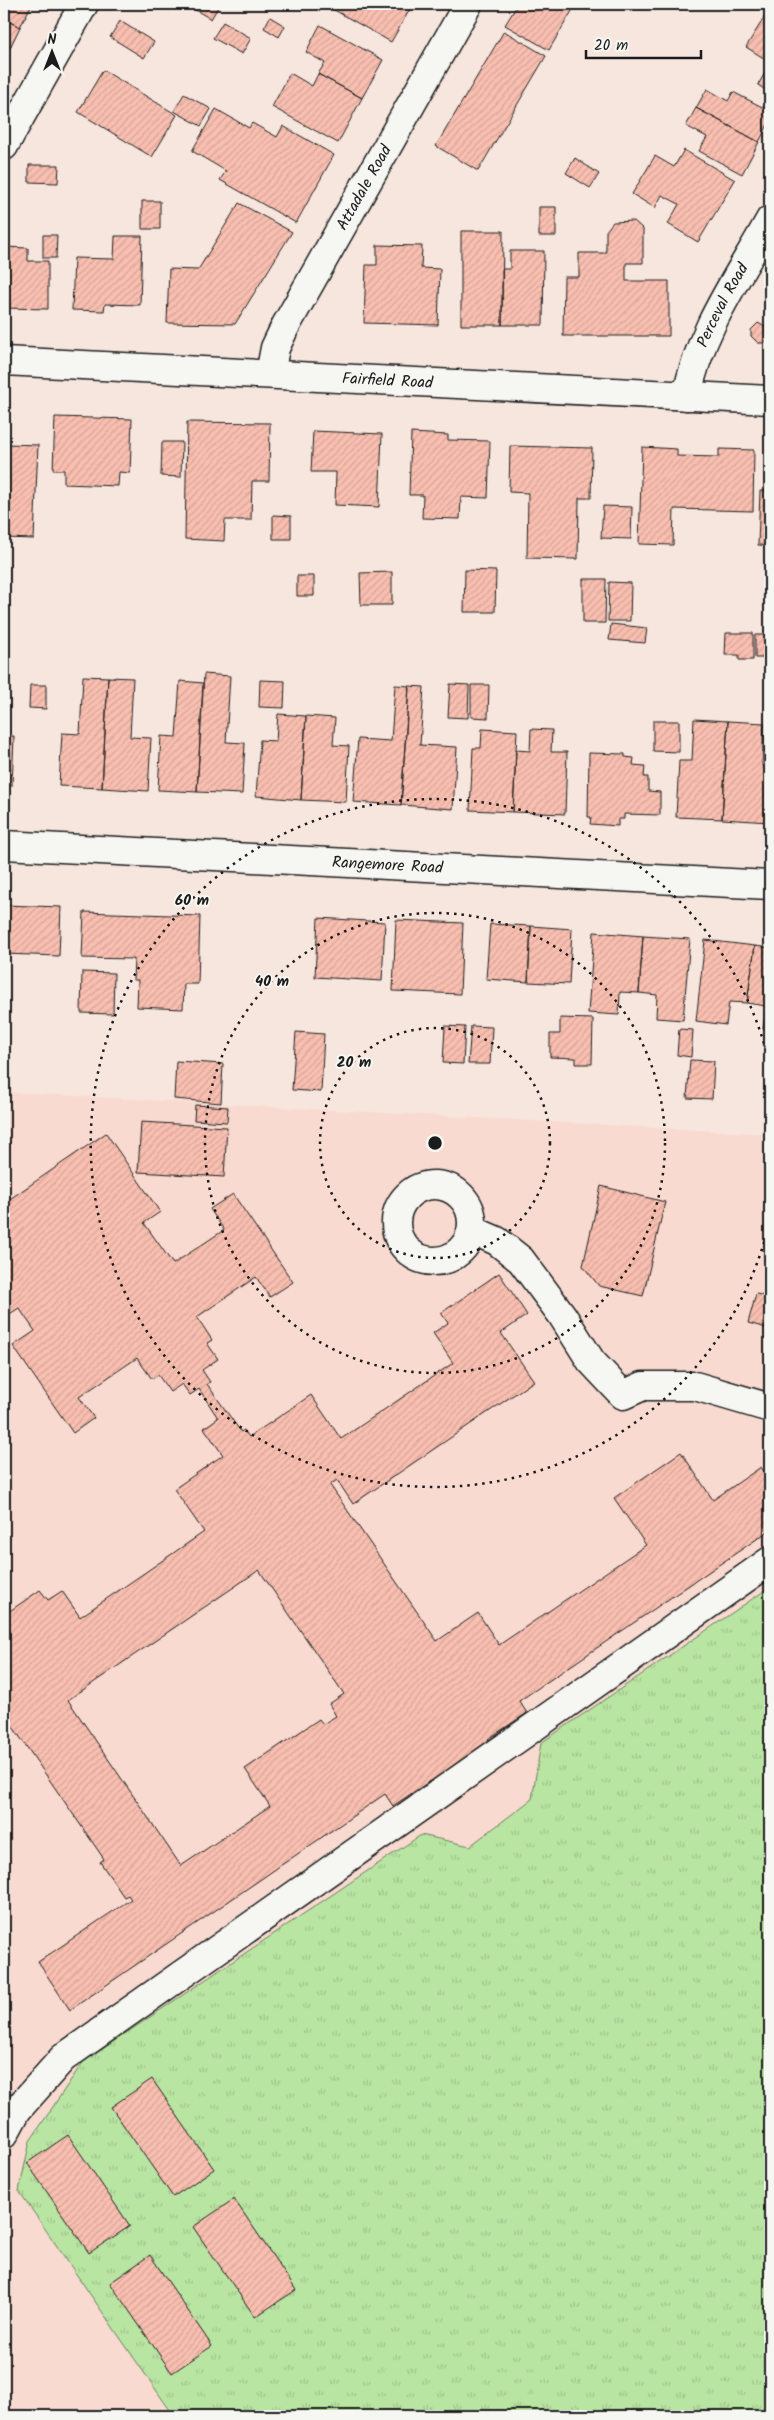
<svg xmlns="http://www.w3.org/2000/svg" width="774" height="2420" font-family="Kalam,sans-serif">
	<defs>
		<pattern id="park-tufts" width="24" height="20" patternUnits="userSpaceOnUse" patternTransform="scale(1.25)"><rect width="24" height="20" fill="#b9e5a2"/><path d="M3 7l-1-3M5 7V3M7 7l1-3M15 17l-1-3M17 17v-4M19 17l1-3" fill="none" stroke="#9ec48b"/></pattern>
		<pattern id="building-hatch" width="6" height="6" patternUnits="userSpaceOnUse" patternTransform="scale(1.25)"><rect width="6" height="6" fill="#f9bfb0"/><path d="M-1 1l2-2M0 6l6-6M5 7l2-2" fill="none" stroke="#d5a497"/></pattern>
	</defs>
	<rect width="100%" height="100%" fill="#f7e6de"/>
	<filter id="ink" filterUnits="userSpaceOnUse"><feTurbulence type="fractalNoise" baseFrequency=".02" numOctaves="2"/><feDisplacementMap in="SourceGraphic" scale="10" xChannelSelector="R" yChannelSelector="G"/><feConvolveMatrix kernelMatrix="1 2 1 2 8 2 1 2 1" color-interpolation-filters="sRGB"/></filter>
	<g filter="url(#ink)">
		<!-- built -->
		<path fill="#f8dad0" d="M4 1092 770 1134V2416H4Z"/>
		<!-- park -->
		<path fill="url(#park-tufts)" stroke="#6a805f" d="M770 1587V2416H174L19 2191 30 2141 83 2062 421 1835 470 1846 532 1799 541 1743Z"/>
		<!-- building -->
		<path fill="url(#building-hatch)" stroke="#1c1c1c" fill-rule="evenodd" d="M4 4H32L20 27 4 19Z
			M185 4H220L211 19Z
			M331 4H413L391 42 329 7Z
			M518 4H576L549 50 505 25Z
			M767 13 770 14V62L746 47Z
			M270 17 285 26 279 37 264 28Z
			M4 19 20 27 4 60Z
			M120 21 154 42 144 58 110 37Z
			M223 22 251 38 242 54 213 38Z
			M320 25 383 60 362 98 318 74 325 63 306 52Z
			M504 31 546 56 478 171 436 146Z
			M770 64V93L758 85Z
			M103 70 177 115 152 157 78 112Z
			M290 73 312 86 318 74 362 98 338 143 272 107Z
			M707 89 728 101 733 92 770 111V121L759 142 696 108Z
			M184 94 211 109 201 126 174 111Z
			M696 108 759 142 742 174 699 151 707 137 686 126Z
			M216 109 249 128 252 123 277 137 283 126 334 155 296 223 220 180 226 171 192 151Z
			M684 150 735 180 698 242 668 224 679 204 662 195 655 208 632 194 655 156 674 167Z
			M575 158 599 174 590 188 566 173Z
			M29 165H59L58 183 29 182Z
			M142 201H160V229H142Z
			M239 203 292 232 235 324 167 323 169 269 198 270Z
			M539 207H556V236H539Z
			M634 221 643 229V263H626V281H669V336H563L564 277H579V253H606V231L613 222Z
			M461 231H503L502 325H461Z
			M43 235H57L56 258H43Z
			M115 236H142L140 305 105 304 104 311 72 310 74 258 114 259Z
			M377 245 422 246 421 268 440 269 438 325 364 323 366 265H377Z
			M4 247 28 248V261H48V309L4 308Z
			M510 251H544L543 325H502V269H510Z
			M770 301V338L763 343H758L751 336V330L758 323 769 329Z
			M55 417 132 419 130 473 119 472 118 486 64 484V470H53Z
			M187 422 270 423 269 481H252L251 520H225L224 541 185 539Z
			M313 431 382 434 379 507 335 505 336 472H311Z
			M411 433 448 435V440L490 441 488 498 461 497 460 519 422 518 423 495H409Z
			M162 442H182L181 477 161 476Z
			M8 444 38 445 34 539 4 538Z
			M510 446 592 448 591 498H579L578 559 527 558 528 493 509 492Z
			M642 447 677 449V456L719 457V449L754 450 753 511 674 509 673 545 639 544Z
			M760 491H770V546L758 545Z
			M603 506 632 507 631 539 601 538Z
			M273 515 291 516V539H273Z
			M465 570 496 571 495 612H464Z
			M392 572V605H361L360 573Z
			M297 576H314V596H297Z
			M583 579H606L605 623H583Z
			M609 582 631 583 630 621H608Z
			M611 624 647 628 645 643 609 640Z
			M726 633H753V660H739V655H725Z
			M755 635H770V658H755Z
			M204 674 230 676 226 742 245 743 242 794 197 792Z
			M83 676 108 677 102 788 59 786 62 733 80 734Z
			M108 677 133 678 130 737 151 738 148 791 102 788Z
			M260 680 285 681 284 708 259 707Z
			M180 681 203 683 197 792 158 790 161 736 176 737Z
			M450 684 469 685 468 718 448 717Z
			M30 685H46V709L29 708Z
			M395 685 409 686 401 805 353 802 358 739 391 741Z
			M471 685H489L488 718 471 717Z
			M409 686 424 687 420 745 457 747 453 809 401 805Z
			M278 714 306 716 301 800 256 796 260 740 276 741Z
			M306 716 335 718 333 745 349 746 346 802 301 800Z
			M694 719 728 721 722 819 676 817 679 761H692Z
			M653 721H679V752L653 751Z
			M728 721 764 723 762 766H770L769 822 722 819Z
			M482 729 517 731 513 812 470 810 473 748H481Z
			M531 729 552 730 551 752H567L565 814 513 812 516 750 530 751Z
			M4 736H14L12 786 4 785Z
			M589 753 625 754V757L634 758 633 765 645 766 644 777H648V791L660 792V815L624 814V819H618V826L590 824 591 817H588Z
			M4 905 61 907 59 956 4 954Z
			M84 912 200 916 198 984H184L183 1009 137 1007 138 980H133L134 959 82 958Z
			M318 918 385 922 382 981 315 977Z
			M396 920 463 923 460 994 393 991Z
			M490 924 531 926 528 982 486 979Z
			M531 926 572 929 569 984 528 982Z
			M594 932 643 936 639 993 620 992 619 1015 588 1013Z
			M643 936 690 939 683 1020 656 1018 657 995 639 993Z
			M705 940 755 946 747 1003 729 1002 726 1025 696 1021Z
			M755 946 770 948V1030L763 1029 766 1006 747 1003Z
			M82 972 114 973 113 1014 81 1013Z
			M560 1018 593 1019 592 1064H576V1058L550 1057V1034H560Z
			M445 1026 465 1027 463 1064 443 1063Z
			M471 1026 492 1027 490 1064H468Z
			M679 1029 693 1030 691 1057 677 1055Z
			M296 1032 324 1034 321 1092 292 1090Z
			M690 1060 714 1061 712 1099 687 1098Z
			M176 1061 223 1064 221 1103 174 1099Z
			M195 1105 228 1107 227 1122 194 1120Z
			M141 1122 227 1127 224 1177 138 1172Z
			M106 1133 160 1212 144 1223 173 1264 224 1230 210 1209 233 1194 293 1282 270 1297 256 1277 197 1317 212 1340 207 1343 218 1359 202 1370 210 1382 207 1384 241 1432 244 1430 249 1437 311 1395 341 1439 453 1363 433 1333 448 1323 441 1313 499 1273 527 1315 501 1333 534 1381 353 1504 337 1480 330 1485 437 1641 478 1613 499 1645 646 1545 614 1498 681 1452 713 1500 761 1467 770 1480V1530L519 1701 527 1713 488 1739 492 1744 432 1784 430 1781 393 1806 385 1794 70 2010 38 1962 131 1899 128 1895 124 1897 100 1862 104 1859 4 1714V1615L40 1590 48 1600 62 1591 80 1617 204 1532 174 1489 223 1455 204 1428 218 1418 199 1389 190 1395 182 1384 170 1392 158 1375 152 1379 137 1358 79 1397 94 1418 73 1433 13 1346 35 1331 19 1308 5 1317 4 1315V1203ZM259 1570 344 1694 329 1704 336 1716 323 1724 319 1719 245 1769 270 1806 181 1866 68 1700Z
			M601 1186 665 1202 643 1296 599 1286 583 1266Z
			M756 1294 770 1297V1329L748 1323Z
			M152 2079 214 2169 173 2197 111 2107Z
			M68 2135 130 2226 89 2253 27 2163Z
			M234 2199 296 2290 255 2317 193 2227Z
			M150 2255 212 2346 172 2373 110 2283Z"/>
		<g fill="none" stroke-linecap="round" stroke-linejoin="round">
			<defs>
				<g id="minor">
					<path d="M4 146 84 4"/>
					<path id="s1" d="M4 361 770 400"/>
					<path id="s2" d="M270 374 275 348 285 327 468 4"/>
					<path id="s3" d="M687 396C699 331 739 276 770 220"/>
					<path id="s4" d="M4 845 770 885"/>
					<circle cx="434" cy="1223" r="38"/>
					<path d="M472 1230 497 1241 521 1260 562 1315 591 1361 623 1395 643 1386H695L770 1408"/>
					<path d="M4 2134 17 2110 63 2058 770 1561"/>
				</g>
			</defs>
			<!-- minor casing -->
			<use href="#minor" stroke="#1c1c1c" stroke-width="31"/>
			<!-- minor -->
			<use href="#minor" stroke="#f6f6f2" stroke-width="28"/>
		</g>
	</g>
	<!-- distance rings -->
	<g fill="none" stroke="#1c1c1c" stroke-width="2.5" stroke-dasharray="2.5 5">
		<circle cx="435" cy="1143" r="115"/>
		<circle cx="435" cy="1143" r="230"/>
		<path d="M770 1220A344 344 0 1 1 770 1066"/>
	</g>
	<g text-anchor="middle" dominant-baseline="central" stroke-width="4" stroke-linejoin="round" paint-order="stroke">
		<!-- street labels -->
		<g font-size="16" fill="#1c1c1c" stroke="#f6f6f2">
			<text stroke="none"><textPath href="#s2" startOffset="210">Attadale Road</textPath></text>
			<text stroke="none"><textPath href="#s3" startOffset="98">Perceval Road</textPath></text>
			<text stroke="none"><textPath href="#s1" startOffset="384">Fairfield Road</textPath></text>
			<text stroke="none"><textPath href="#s4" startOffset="384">Rangemore Road</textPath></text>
		</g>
	</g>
	<circle cx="435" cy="1143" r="8" fill="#1c1c1c" stroke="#f6f6f2" stroke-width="2.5"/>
	<g font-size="15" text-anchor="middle" font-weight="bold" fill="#1c1c1c" stroke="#f6f6f2" stroke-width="4" stroke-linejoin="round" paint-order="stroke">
		<text x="192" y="905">60 m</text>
		<text x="272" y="986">40 m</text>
		<text x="354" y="1067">20 m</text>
	</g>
	<!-- margin -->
	<rect width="774" height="2420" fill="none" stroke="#f6f6f2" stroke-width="20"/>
	<rect x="10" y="10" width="754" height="2400" fill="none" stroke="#1c1c1c" stroke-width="2" filter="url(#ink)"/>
	<!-- north arrow -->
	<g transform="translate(52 52)" stroke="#f6f6f2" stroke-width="4" paint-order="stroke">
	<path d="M0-4L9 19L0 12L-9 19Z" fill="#1c1c1c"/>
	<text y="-8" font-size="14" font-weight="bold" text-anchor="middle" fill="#1c1c1c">N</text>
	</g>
	<!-- scale -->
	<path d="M586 50v8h115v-8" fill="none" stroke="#1c1c1c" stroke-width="2.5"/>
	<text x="594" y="50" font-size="15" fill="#1c1c1c" stroke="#f6f6f2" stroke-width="4" paint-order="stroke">20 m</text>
</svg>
